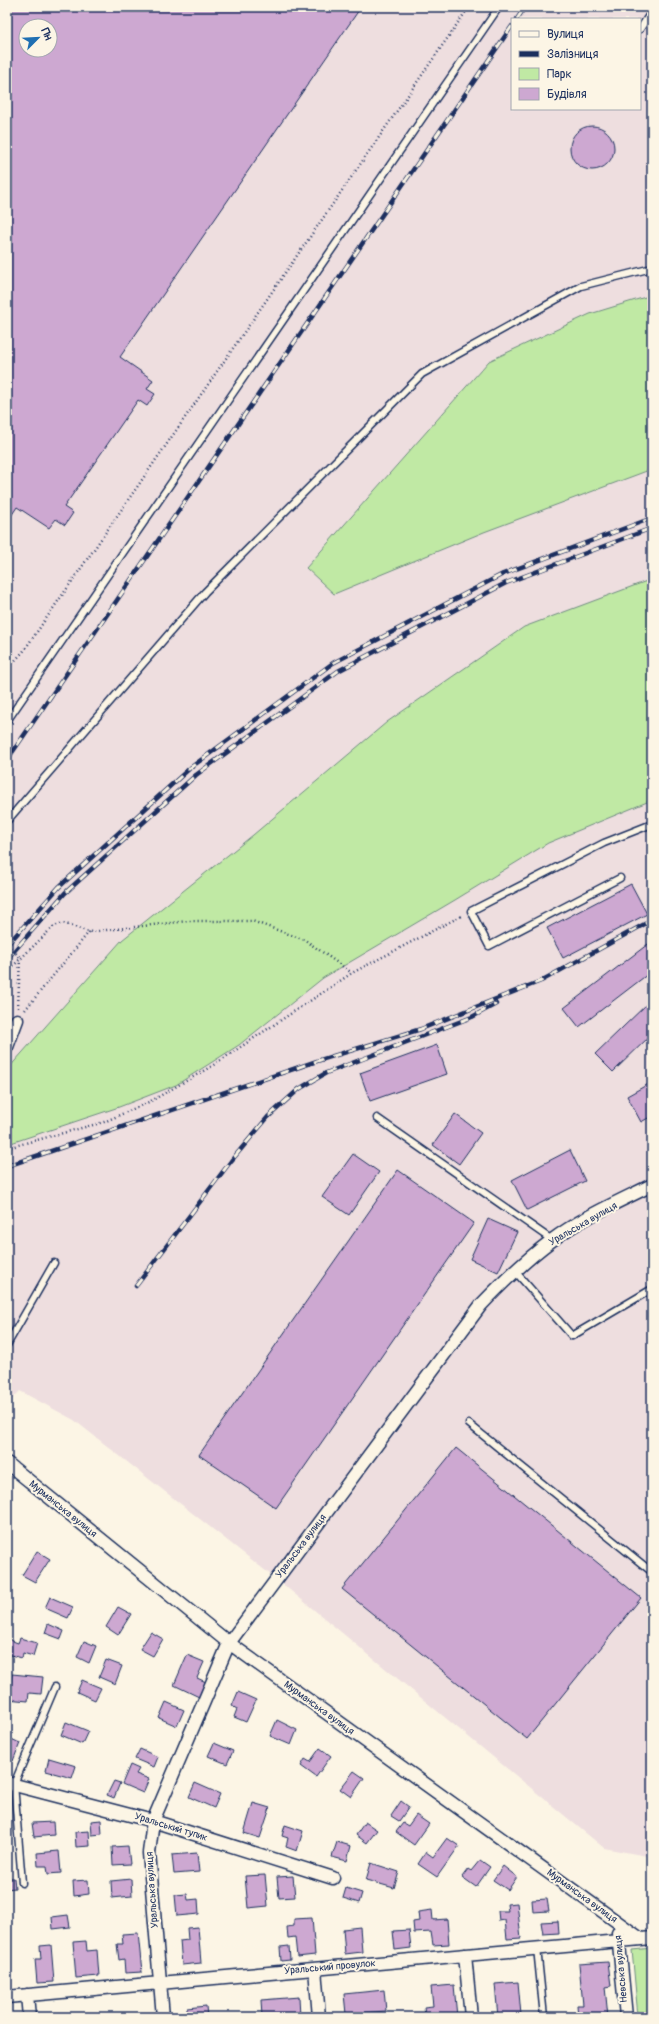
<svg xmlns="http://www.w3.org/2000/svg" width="659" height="2024" font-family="Pangolin,sans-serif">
	<rect width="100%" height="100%" fill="#fcf5e5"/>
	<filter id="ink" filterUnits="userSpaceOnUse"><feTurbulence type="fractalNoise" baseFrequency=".025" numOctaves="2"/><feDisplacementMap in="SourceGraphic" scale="8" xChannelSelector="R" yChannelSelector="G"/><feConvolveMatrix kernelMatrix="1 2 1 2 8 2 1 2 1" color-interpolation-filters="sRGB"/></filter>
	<g filter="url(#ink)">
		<!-- built -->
		<path fill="#eededf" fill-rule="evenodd" d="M7 7H652V1857L604 1848 285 1586 74 1420 20 1391 7 1404ZM512 19H640V109H512ZM26 26H50V50H26Z"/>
		<!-- green -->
		<path fill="#c0e9a4" stroke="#6e8c81" d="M652 295V469L484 532 334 594 306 568 489 361 590 314Z
			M652 579V800L548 843 455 900 323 978 239 1045 176 1085 119 1107 11 1143H7V1070L122 940 253 835 387 722 524 627Z
			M652 1948V2017H638L632 1950Z"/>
		<!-- building -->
		<path fill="#cda8d1" stroke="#1b2f5e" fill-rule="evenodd" d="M7 7H361L120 357 153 380 147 389 155 394 147 406 138 400 64 507 73 513 65 525 56 519 49 528 17 507 7 522ZM26 26H50V50H26Z
			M570 148a22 22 0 1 1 44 0a22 22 0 1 1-44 0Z
			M631 884 647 914 563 958 547 928Z
			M652 941V971L579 1027 564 1008Z
			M648 1003 652 1007V1034L613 1072 595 1054Z
			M437 1045 447 1074 370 1101 360 1073Z
			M652 1082V1116L641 1122 627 1096Z
			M455 1114 481 1133 459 1164 433 1145Z
			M570 1150 585 1181 527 1210 512 1180Z
			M353 1154 379 1172 349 1215 322 1197Z
			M398 1170 474 1223 276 1508 199 1455Z
			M488 1219 517 1232 498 1272 470 1259Z
			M456 1448 641 1598 527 1739 342 1589Z
			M37 1551 50 1559 35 1582 22 1575Z
			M50 1597 73 1607 68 1618 45 1608Z
			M118 1607 131 1614 118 1635 106 1627Z
			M48 1624 64 1631 61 1639 45 1633Z
			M151 1632 163 1639 153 1656 140 1649Z
			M20 1638 37 1643 33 1656 23 1653 22 1658 7 1654V1639L18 1643Z
			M84 1641 96 1646 89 1663 77 1657Z
			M187 1655 204 1662 197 1678 206 1682 199 1697 174 1685Z
			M106 1660 122 1666 115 1684 99 1677Z
			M12 1674 43 1677 41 1694 29 1693 28 1701 7 1699V1681L11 1682Z
			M82 1680 101 1688 95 1700 77 1692Z
			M238 1692 256 1700 246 1722 234 1717 237 1709 232 1706Z
			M166 1702 184 1710 177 1726 159 1718Z
			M277 1720 297 1730 291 1745 270 1736Z
			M66 1722 88 1731 82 1744 61 1735Z
			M7 1737 20 1743 13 1761 7 1759Z
			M214 1743 233 1751 227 1764 208 1756Z
			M320 1748 331 1756 316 1777 301 1766 305 1759 310 1762Z
			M140 1749 158 1757 154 1767 135 1759Z
			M49 1758 76 1766 72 1778 46 1771Z
			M130 1765 139 1769 136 1774 149 1779 143 1793 122 1784Z
			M354 1771 364 1778 351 1797 340 1789Z
			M114 1781 120 1783 114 1798 107 1795Z
			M195 1783 220 1794 214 1808 189 1797Z
			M401 1801 409 1807 399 1821 391 1816Z
			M253 1803 270 1808 260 1838 244 1833Z
			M416 1815 429 1824 414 1845 396 1832 403 1823 408 1826Z
			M101 1820 102 1834 92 1835 91 1821Z
			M53 1822 54 1835 34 1837 32 1823Z
			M365 1822 377 1830 367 1843 356 1835Z
			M285 1825 303 1831 297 1851 286 1847 288 1838 282 1836Z
			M89 1831 90 1846 76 1847 75 1832Z
			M447 1838 459 1846 437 1877 418 1864 426 1852 433 1857Z
			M337 1842 351 1846 347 1861 332 1857Z
			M128 1846 130 1864 113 1865 112 1847Z
			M59 1851 61 1873 48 1874 47 1866H38L37 1853Z
			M197 1853 199 1872 174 1874 172 1855Z
			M480 1860 490 1867 476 1887 462 1877 468 1869 471 1871Z
			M371 1863 399 1872 394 1888 366 1880Z
			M503 1866 517 1877 508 1890 493 1880Z
			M265 1875 268 1906 248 1908 245 1876Z
			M293 1876 295 1897 279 1898 277 1877Z
			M7 1878H14L15 1888 7 1889Z
			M131 1879 132 1896 112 1898 111 1881Z
			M88 1880 89 1894 74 1896 73 1881Z
			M346 1888 362 1893 359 1903 343 1898Z
			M187 1894 188 1900 198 1899 199 1914 177 1916 175 1895Z
			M547 1899 549 1911 533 1912 532 1900Z
			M517 1903 521 1938 507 1939 505 1920 499 1921 498 1911H508L507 1904Z
			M432 1910 433 1920 447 1919 449 1944 433 1945 431 1932 414 1933 413 1922 419 1921 418 1912Z
			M68 1915 70 1927 53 1929 52 1917Z
			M312 1918 315 1955 297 1957 295 1937 288 1938 287 1927 294 1926V1919Z
			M558 1921 559 1933 543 1934 541 1922Z
			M198 1927 201 1963 182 1965 180 1941 188 1940 187 1928Z
			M360 1927 362 1952 345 1954 343 1929Z
			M409 1930 411 1948 395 1950 393 1931Z
			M138 1933 142 1972 125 1973 124 1959 119 1960 117 1944H123L122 1934Z
			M86 1941 87 1951 97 1950 99 1976 76 1978 73 1942Z
			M51 1945 54 1982 37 1983 35 1959H41L40 1946Z
			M289 1946 290 1960 281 1961 280 1947Z
			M608 1962 611 1986 605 1987 608 2017H578L577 2005H583L579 1964Z
			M518 1982 521 2015 498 2017 495 1984Z
			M454 1985 457 2017H425L424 2007 433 2006 431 1987Z
			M384 1990 386 2011 346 2014 344 1994Z
			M299 1997 300 2017H262L261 2000Z
			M206 2006 207 2017H187V2008Z
			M145 2013V2017H131V2015Z"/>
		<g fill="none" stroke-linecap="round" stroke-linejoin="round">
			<defs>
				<path id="service" d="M640 29 652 11
					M7 721 499 7
					M7 821 205 592 422 374 581 286 652 268
					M620 878 489 946 471 911 604 843 652 824
					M377 1118 552 1240
					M514 1270 572 1336 652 1289
					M7 1345 54 1263
					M469 1424 652 1572
					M22 1883 14 1784 55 1687
					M537 1948 544 2017"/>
				<path id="minor" d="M7 1047 17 1020
					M7 1463 229 1643 641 1939
					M7 1783 153 1821 333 1878
					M618 1933 626 2017
					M465 1955 471 2017
					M315 1969 319 2017
					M27 1995 29 2017
					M7 1997 652 1938
					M163 2017 149 1853 153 1821 229 1643 481 1305C503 1282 525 1260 551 1241 581 1218 618 1202 652 1185"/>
			</defs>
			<!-- service casing -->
			<use href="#service" stroke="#1b2f5e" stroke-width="9"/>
			<!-- minor casing -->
			<use href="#minor" stroke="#1b2f5e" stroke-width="15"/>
			<!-- path -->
			<path stroke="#1b2f5e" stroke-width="2.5" stroke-dasharray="1 3" stroke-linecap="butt" d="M7 669 23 652 469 7
				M7 945 20 957
				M7 972 54 926 63 923 89 932 188 921H252L305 940 352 973
				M18 1008 20 957
				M25 1010 89 932
				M7 1148 104 1122 151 1101 212 1066 352 973 463 915"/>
			<!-- service -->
			<use href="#service" stroke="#fcf5e5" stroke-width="6"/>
			<!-- minor -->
			<use href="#minor" stroke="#fcf5e5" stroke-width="12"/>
			<defs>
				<path id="rail" d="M517 19 525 7
					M7 760 512 26
					M7 945 59 887 190 768 333 663 503 574 652 518
					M7 959 65 893 196 775 338 671 506 583 652 528
					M7 1166 317 1061 421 1029 541 981 652 920
					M136 1286 231 1161 268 1117 299 1089 326 1073 472 1017 496 1004"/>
			</defs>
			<!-- rail casing -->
			<use href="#rail" stroke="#1b2f5e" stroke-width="4.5"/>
			<!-- rail -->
			<use href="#rail" stroke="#fcf5e5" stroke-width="3" stroke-dasharray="9" stroke-linecap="butt"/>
		</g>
	</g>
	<g text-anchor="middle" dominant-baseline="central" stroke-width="4" stroke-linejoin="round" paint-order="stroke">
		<!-- street labels -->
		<g font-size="10" fill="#1b2f5e" stroke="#fcf5e5">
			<text transform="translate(583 1224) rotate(-30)">Уральська вулиця</text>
			<text transform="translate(63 1509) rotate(39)">Мурманська вулиця</text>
			<text transform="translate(301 1546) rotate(-53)">Уральська вулиця</text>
			<text transform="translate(319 1708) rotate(36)">Мурманська вулиця</text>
			<text transform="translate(171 1827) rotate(17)">Уральський тупик</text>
			<text transform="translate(152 1890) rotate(-94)">Уральська вулиця</text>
			<text transform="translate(582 1896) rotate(36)">Мурманська вулиця</text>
			<text transform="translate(330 1967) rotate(-5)">Уральський провулок</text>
			<text transform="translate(621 1969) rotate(-95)">Невська вулиця</text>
		</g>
	</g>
	<!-- margin -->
	<rect width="659" height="2024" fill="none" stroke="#fcf5e5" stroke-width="24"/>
	<rect x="12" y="12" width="635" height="2000" fill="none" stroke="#1b2f5e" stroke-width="1.5" filter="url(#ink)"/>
	<!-- legend -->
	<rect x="511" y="18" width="130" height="92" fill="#fcf5e5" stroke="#a2a6af"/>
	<rect x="519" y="31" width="20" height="6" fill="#fcf5e5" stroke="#a2a6af"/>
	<text x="547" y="38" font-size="12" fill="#1b2f5e">Вулиця</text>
	<rect x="519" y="51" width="20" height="6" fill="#1b2f5e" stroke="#a2a6af"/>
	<text x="547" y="58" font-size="12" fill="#1b2f5e">Залізниця</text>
	<rect x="519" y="68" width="20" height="12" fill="#c0e9a4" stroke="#a2a6af"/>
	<text x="547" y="78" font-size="12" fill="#1b2f5e">Парк</text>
	<rect x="519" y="88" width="20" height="12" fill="#cda8d1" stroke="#a2a6af"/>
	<text x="547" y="98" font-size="12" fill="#1b2f5e">Будівля</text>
	<!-- north arrow -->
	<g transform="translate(38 38) rotate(66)"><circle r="19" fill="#fcf5e5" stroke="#a2a6af"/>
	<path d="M0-3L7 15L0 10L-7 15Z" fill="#1f6fb2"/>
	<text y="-6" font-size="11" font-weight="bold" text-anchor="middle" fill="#1b2f5e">Пн</text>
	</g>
</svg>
